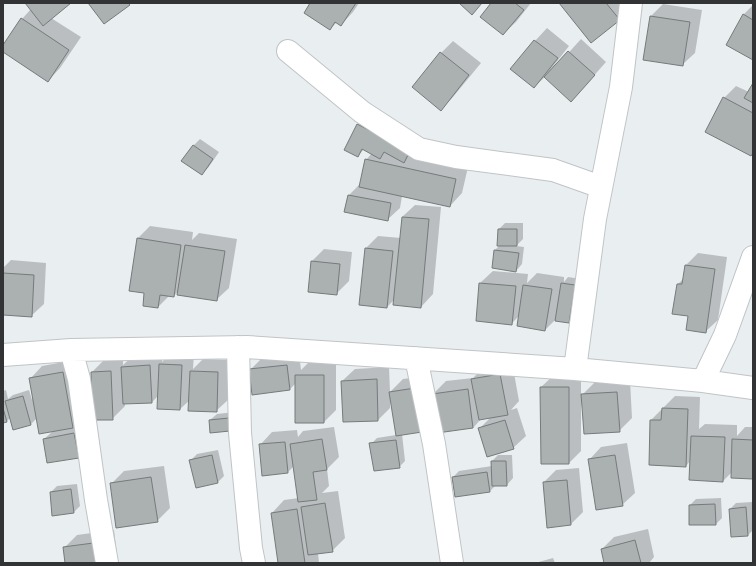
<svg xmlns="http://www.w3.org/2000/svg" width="756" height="566" font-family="'Fira Sans Condensed',sans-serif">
	<rect width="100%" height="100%" fill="#e9eef0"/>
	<!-- shadow -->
	<path fill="#0003" d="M26 3H70L51 18 81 37 60 68 48 81 3 51V47L22 19 31 9Z
		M312 3H359L353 12 341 25 337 22 330 29Z
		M492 3H531L516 22 503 34Z
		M560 3H628L631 7 591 41Z
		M663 4 702 10 695 53 682 65 651 16Z
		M753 5V59L743 15Z
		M547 28 569 46 551 69 553 70 581 39 606 62 583 88 545 77 534 87 535 41Z
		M453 41 481 63 453 97 441 109V53Z
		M753 85V153L751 155 724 98 736 86 749 92Z
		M370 112 468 167 462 193 450 206 402 196 400 208 387 220 345 212 349 195 361 183 366 160 372 153 364 149 358 156V125Z
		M200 139 219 152 208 168 201 174 183 161 194 145Z
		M415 205 441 207 433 294 421 307 395 299 387 307 366 248 378 236 401 238 402 217Z
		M505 223H523V239L516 246 524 247 522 264 516 271 493 267 495 250 500 245 499 229Z
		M150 226 193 232 192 240 199 233 237 239 229 288 216 300 179 290 174 296 170 295 158 307 146 292 138 238Z
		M324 249 352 252 349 281 336 294 312 261Z
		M698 253 727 257 718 320 705 332 689 315 678 284 684 278 686 265Z
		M11 260 46 263 44 304 31 316 3 314V268Z
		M493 271 528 274 527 283 537 273 564 277V282L568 277 581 279 574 316 568 322 555 320 545 330 519 316 511 324 477 320 480 283Z
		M172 352 194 353 193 369 203 359 230 360 229 399 216 411 190 400 180 409 158 408 159 395 152 402 125 403V406L112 419 92 372 104 360 123 359V365L134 355 162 353V362Z
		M299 353 301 370 308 363H336V410L324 422 296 383 289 390 250 370 263 357Z
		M75 360 91 444 78 457 44 439 53 431 37 418 31 424 11 417 6 422H3V391L6 390 8 399 13 395 29 390 32 400 33 399 30 379 42 366Z
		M512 362 519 401 511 410 517 408 526 436 513 448 480 428 491 417 481 419 473 428 433 394 446 381 473 378 484 367Z
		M389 367 390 392 403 379 427 376 402 434 405 461 399 467 371 444 377 438 396 435 392 402H390V408L378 420 342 381 355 369Z
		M554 375H581V396L595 382 630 380 632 418 619 431 583 401H581V451L569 463H542L541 387Z
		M675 396 700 397 699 429 705 424 737 425V436L745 427H753V478L732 472 723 481 691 460 686 466 651 420Z
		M235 412 236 424 210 420 217 414Z
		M334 427 339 457 327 469 329 486 322 493 338 491 345 538 332 551 318 553 319 563H279L272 513 284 500 299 498 294 466 288 472 260 445 272 432 297 430 298 437 303 431Z
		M627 443 635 493 622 505 589 460 601 447Z
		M218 450 224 476 218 482 190 461 197 454Z
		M498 455H512L513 478 507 485H496L490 491 453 477 459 471 492 466V461Z
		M164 466 170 508 157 521 111 484 124 471Z
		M579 468 583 512 571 524 544 482 556 470Z
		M77 484 80 506 74 512 53 515 51 492 57 486Z
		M721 498 722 518 716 524 690 505 696 499Z
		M752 502 753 530 748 535 732 536 730 509 736 503Z
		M648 529 654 557 649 563H605L602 549 614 537Z
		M114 530 118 563H66L64 548 77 535Z
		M553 558 555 563H535Z"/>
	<!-- building -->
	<path fill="#abb0b1" stroke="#757a7a" d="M25 3H71L43 26Z
		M88 3H128L130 5 104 24Z
		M310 3H356L341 26 335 22 330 30 304 13Z
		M459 3H482L472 15Z
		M491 3H515L524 10 503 35 480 17Z
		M559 3H606L620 20 591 43Z
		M743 14 753 20V60L726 45Z
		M650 16 690 22 683 66 643 60Z
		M21 18 69 50 48 82 3 52V45Z
		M534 40 558 58 534 88 510 69Z
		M568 51 595 75 571 102 544 77Z
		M440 52 469 75 441 111 412 87Z
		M753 83V103L744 98Z
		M723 97 753 113V153L751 156 705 132Z
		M357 124 410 151 404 163 384 152 380 159 362 149 358 157 344 150Z
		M193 145 213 159 202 175 181 161Z
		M365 159 456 179 450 207 359 187Z
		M348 195 391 203 388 221 344 212Z
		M402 217 429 219 421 308 393 305Z
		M498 229H517V246H497Z
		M137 238 181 245 174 297 160 295 158 308 143 306 144 293 129 291Z
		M185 245 225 251 217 301 177 295Z
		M365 248 393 251 387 308 359 305Z
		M494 250 519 253 516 272 492 268Z
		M311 261 340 264 337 295 308 292Z
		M685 265 715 269 706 333 686 330 688 316 672 314 677 284H682Z
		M3 273 34 275 32 317 3 315Z
		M479 283 516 286 512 325 476 321Z
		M561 283 575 285 569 323 555 321Z
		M523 285 552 289 545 331 517 326Z
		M159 364 182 365 180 410 157 409Z
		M150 365 152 403 123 404 121 367Z
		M287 365 290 390 252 395 249 369Z
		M111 371 113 420H92L91 372Z
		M190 371 218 372 217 412 188 411Z
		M63 372 73 428 39 434 29 378Z
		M500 374 508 415 479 420 471 379Z
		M295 375H324V423H295Z
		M377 379 378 421 343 422 341 381Z
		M540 387H569V464H541Z
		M415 388 422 432 396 436 389 392Z
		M468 389 473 428 437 433 432 394Z
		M617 392 620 432 584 434 581 394Z
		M23 396 31 425 13 430 5 401Z
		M3 408 7 422 3 423Z
		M662 408 688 409 686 467 649 465 650 420H661Z
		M229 418 230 431 210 433 209 420Z
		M505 420 514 449 487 457 478 428Z
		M74 433 79 458 47 463 43 439Z
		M691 436 725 437 723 482 689 480Z
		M322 439 327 470 313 472 317 500 298 502 290 444Z
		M732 439 753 440V479L731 478Z
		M396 440 400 468 374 471 369 443Z
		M285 442 288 473 262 476 259 444Z
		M212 455 218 483 196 488 189 460Z
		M615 455 623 506 596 510 588 459Z
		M491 461H506L507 486H492Z
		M487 472 490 492 455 497 452 477Z
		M151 477 158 522 116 528 110 483Z
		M567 480 571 525 547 528 543 482Z
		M71 489 74 513 52 516 50 492Z
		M325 503 333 552 308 555 301 507Z
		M715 504 716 525H689V505Z
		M746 507 748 536 731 537 729 509Z
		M297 509 305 563H278L271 513Z
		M635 540 641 563H604L601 549Z
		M101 542 104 563H65L63 547Z"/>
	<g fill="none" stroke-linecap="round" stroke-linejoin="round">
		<defs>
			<path id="minor" d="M288 51 362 112 419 149 456 157 553 170 601 187
				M238 347 240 433 251 548 254 563
				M71 350 79 379 96 500 107 563
				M3 355 71 350 247 347 575 369 703 381 753 388
				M416 358 434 444 452 563
				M575 369 595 219 621 87 631 3
				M703 381 725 335 753 257"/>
		</defs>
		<!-- minor casing -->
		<use href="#minor" stroke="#c0c4c6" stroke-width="24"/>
		<!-- minor -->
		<use href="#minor" stroke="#fff" stroke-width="22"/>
	</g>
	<!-- border -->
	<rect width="756" height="566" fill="none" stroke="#313334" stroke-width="8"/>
</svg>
